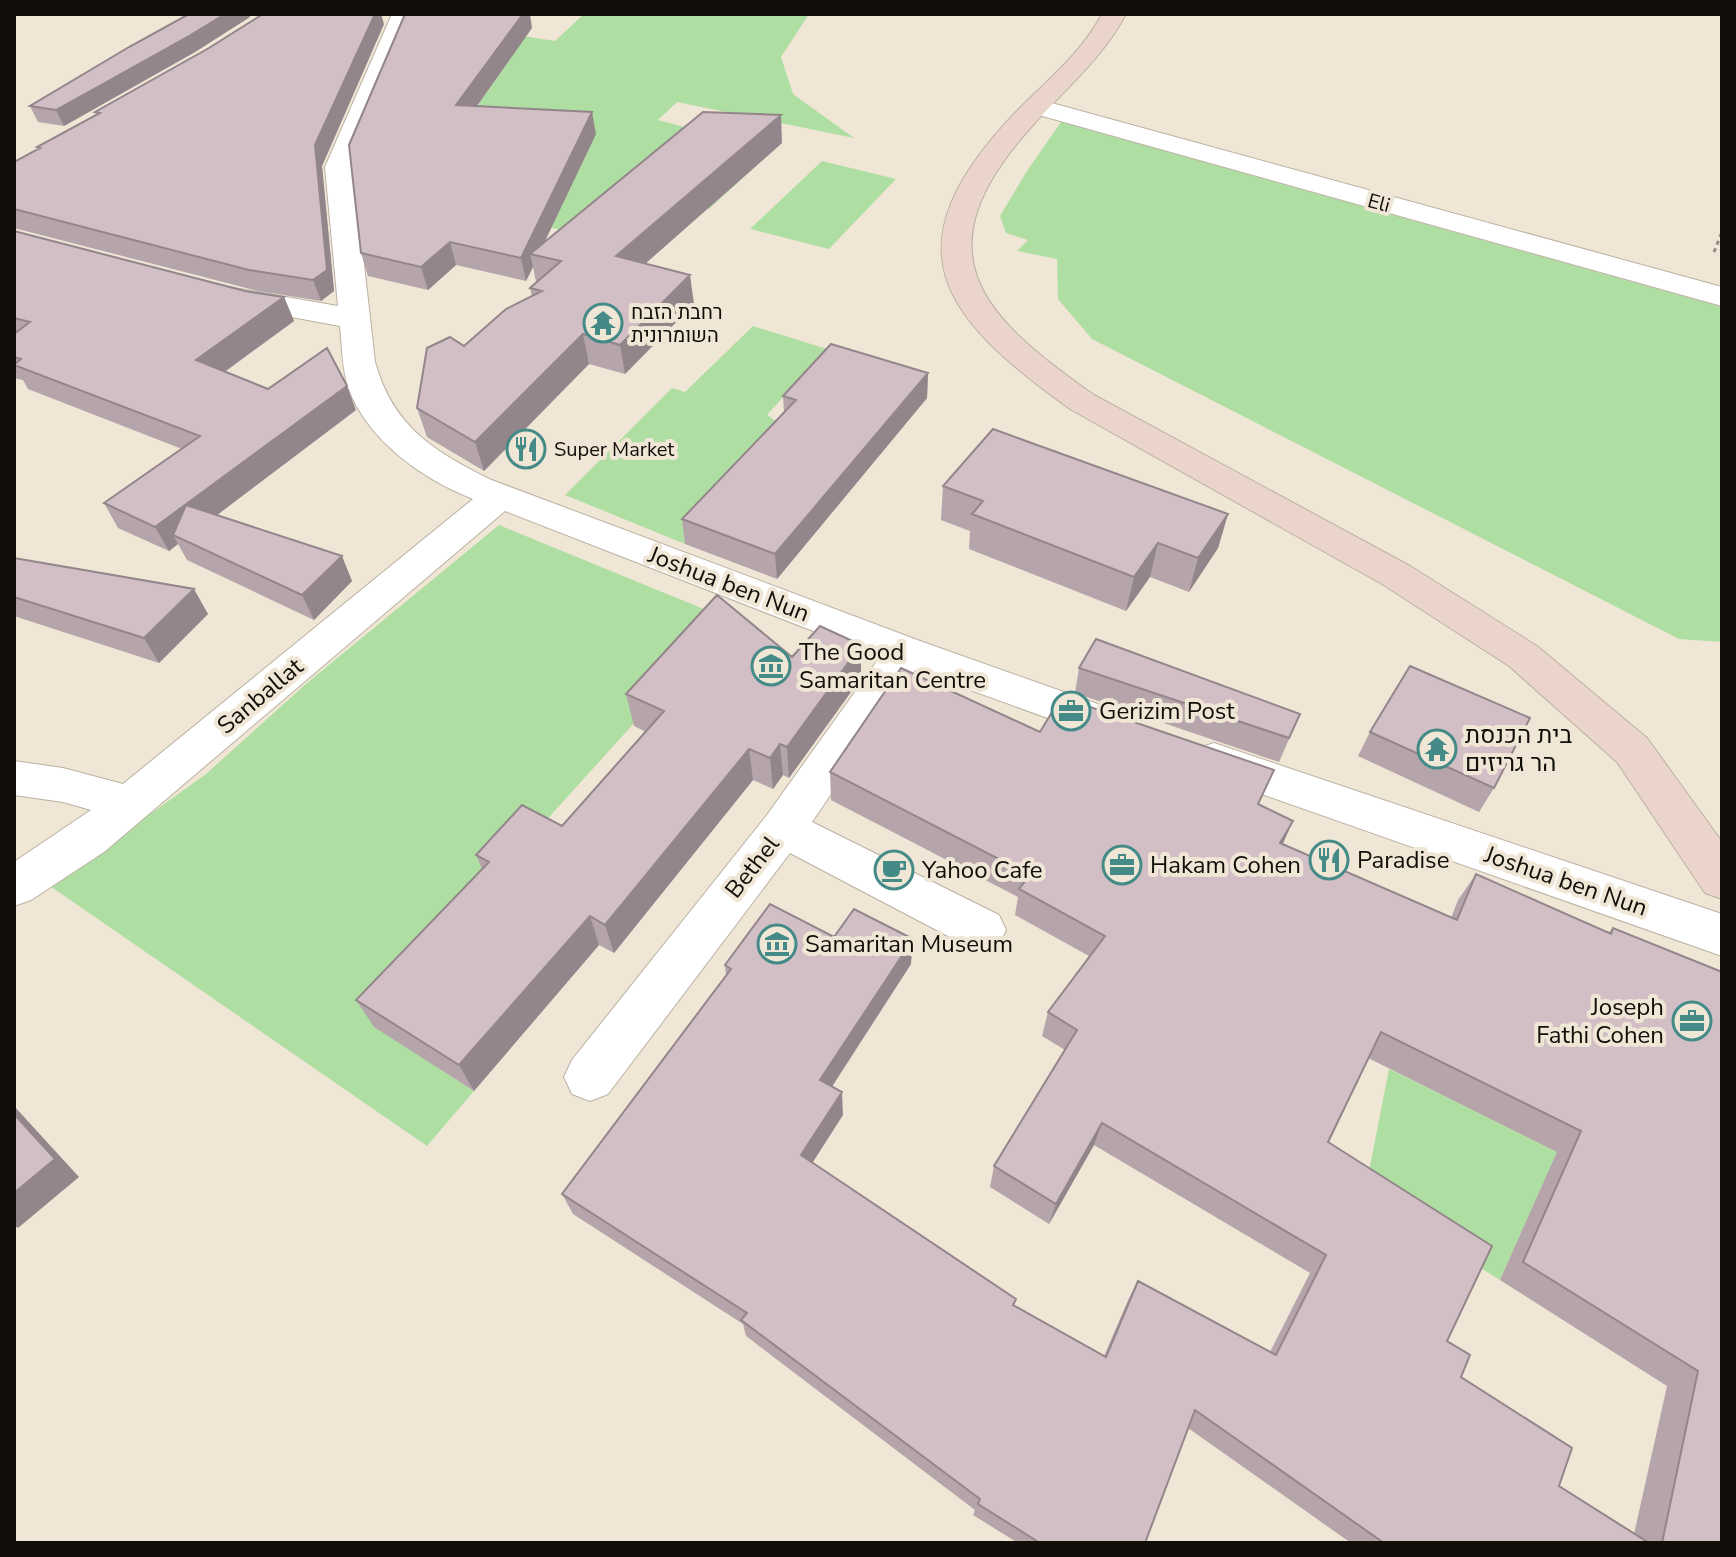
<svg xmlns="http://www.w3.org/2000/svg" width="1736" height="1557" font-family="'Nunito Sans',Heebo,sans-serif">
	<rect width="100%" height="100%" fill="#f0e6d6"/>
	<!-- green -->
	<path fill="#afdea3" d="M584 14H809L781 57 793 94 854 138 677 102 658 120 712 134 693 151 756 166 709 209 663 196 580 234 539 225 579 170 595 134 473 112 497 77 510 34 555 41Z
		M1061 122 1722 307V642L1679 639 1092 339 1058 299 1057 259 1017 251 1028 240 1006 233 1000 216 1027 171Z
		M822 161 896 179 829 249 750 229Z
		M753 326 827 349 767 415 776 421 751 474 685 544 565 495 672 388 685 392Z
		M499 525 728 619 533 835 375 1027 474 1091 427 1146 50 886 206 774 307 683Z
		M1389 1069 1558 1151 1500 1280 1364 1197Z"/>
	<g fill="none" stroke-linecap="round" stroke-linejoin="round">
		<defs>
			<path id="street" d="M392 14H416L353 167 375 362C393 426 432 450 489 479L920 641 1126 714 1132 725 1126 736 1111 741 915 670 812 822 999 915 1006 930 999 945 982 951 965 945 790 853 608 1094 590 1101 572 1094 564 1077 572 1060 767 815 880 657 505 511 104 852 31 900 14 906V862L91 810 63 802 14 795V761L63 768 123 784 473 499C422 479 367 440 348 387 342 367 342 346 340 326L228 305 217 303 213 296 217 289 228 287 338 306 325 167Z
				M1037 99 1722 287V306L1028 112 1024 107 1028 102Z
				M1214 743 1722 914V956L1199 772 1192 760 1199 748Z"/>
			<path id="secondary" d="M1102 14H1126C1102 59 1066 88 1033 125 920 250 976 313 1094 395L1410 566 1537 646 1647 738 1722 842V899L1705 893 1617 762 1509 666 1382 584 1070 409C939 315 888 247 1014 114 1046 81 1080 55 1102 14Z"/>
		</defs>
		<!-- street casing -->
		<use href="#street" stroke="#bab1a2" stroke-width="2"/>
		<!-- secondary casing -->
		<use href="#secondary" stroke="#bab1a2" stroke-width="2"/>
		<!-- path -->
		<path stroke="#958d82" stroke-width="3" stroke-dasharray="4 4" stroke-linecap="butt" d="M1714 252 1722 232"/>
		<!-- street -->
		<use href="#street" fill="#fff" fill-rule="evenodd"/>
		<!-- secondary -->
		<use href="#secondary" fill="#ebd5cb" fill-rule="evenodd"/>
	</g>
	<!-- wall -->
	<path fill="#b5a4aa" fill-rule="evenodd" d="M250 17 195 52 64 126 38 122 30 106Z
		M384 24 322 166 334 291 321 301 258 291 14 228V162L38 149 37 147 96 115 95 112Z
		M532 28 477 106 596 134 544 242 782 143 645 264 694 304 625 374 589 364 484 471 427 437 417 408 464 346 532 296 530 288 536 282 533 267 526 281 456 265 428 290 368 276 361 253Z
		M14 231 245 291 284 297 294 321 225 372 268 389 356 410 217 515 352 581 314 620 187 560 178 544 169 551 118 528 104 503 182 449 28 389 23 380 14 378Z
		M928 373 927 398 777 579 685 544 682 519 784 412 783 396Z
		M943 486 1228 514 1218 548 1189 592 1150 577 1126 611 969 549 970 531 941 520Z
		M14 558 208 614 159 663 14 616Z
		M792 657 861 678 789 778 783 775 773 789 753 780 614 953 599 945 474 1091 374 1027 356 1000 482 869 476 855 562 826 646 732 634 726 626 694Z
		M1079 668 1300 714 1279 762 1075 693Z
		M1040 732 1260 804 1283 844 1451 918 1458 900 1476 874 1609 932 1613 928 1722 972V1543H1351L1188 1428 1145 1543H1018L973 1515 975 1510 746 1336 743 1324 573 1214 562 1194 726 976 725 965 834 937 911 964 832 1087 843 1115 812 1162 1016 1299 1014 1306 1104 1356 1129 1298 1138 1281 1270 1352 1310 1273 1094 1145 1049 1224 990 1187 994 1166 1065 1050 1042 1036 1048 1012 1089 956 1015 915 1018 897 831 800 830 772ZM1368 1058 1557 1152 1500 1280 1667 1386 1634 1534 1559 1486 1461 1377 1447 1341 1328 1142Z
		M1370 732 1494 788 1479 812 1358 756Z"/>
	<!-- shaded-wall -->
	<path fill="#93868b" d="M225 14H249L250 17 195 52 64 126 56 110Z
		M375 14H381L384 24 322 166 334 291 321 301 313 280 315 145Z
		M523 14H530L532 28 462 127 456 105Z
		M592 112 596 134 538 256 530 254 533 267 526 281 521 258Z
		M781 115 782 143 621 285 616 256Z
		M450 242 456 265 428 290 421 267Z
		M690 275 694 304 625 374 620 345Z
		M284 297 294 321 207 384 196 360Z
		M583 334 589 364 484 471 475 442Z
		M928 373 927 398 777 579 775 554Z
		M347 386 356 410 184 540 173 535 178 544 169 551 155 527Z
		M1228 514 1218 548 1189 592 1198 558Z
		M1158 543 1150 577 1126 611 1134 577Z
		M342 556 352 581 314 620 302 595Z
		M194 589 208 614 159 663 144 638Z
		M861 645V678L789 778 787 747Z
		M780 744 783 775 773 789 770 758Z
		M749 749 753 780 614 953 605 925Z
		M1293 821 1281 848 1280 843Z
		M590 916 599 945 474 1091 459 1065Z
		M913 939 911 964 821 1103 820 1080Z
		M842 1092 843 1115 804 1176 801 1155Z
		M14 1106 79 1177 18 1228 14 1225Z
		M1102 1123 1094 1145 1049 1224 1056 1204Z"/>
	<!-- building -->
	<path fill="#d2bfc6" stroke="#93868b" stroke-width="2" d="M189 14H225L189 36 56 110 30 106 129 47Z
		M263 14H375L315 145 327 270 313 280 249 270 14 209V162L40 148 37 147 100 113 95 112 209 48Z
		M405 14H523L456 105 592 112 521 258 450 242 421 267 361 253 349 145Z
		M703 112 781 115 616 256 690 275 620 345 583 334 475 442 417 408 427 348 450 337 464 346 506 309 542 291 530 288 561 261 530 254Z
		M14 231 245 291 284 297 196 360 268 389 327 348 347 386 155 527 104 503 200 436 14 365 21 359 14 357V334L30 322 14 318Z
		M831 344 928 373 775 554 682 519 796 400 783 396Z
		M993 429 1228 514 1198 558 1158 543 1134 577 972 514 983 501 943 486Z
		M186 505 342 556 302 595 173 535Z
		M14 558 194 589 144 638 14 597Z
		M717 595 792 657 820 626 861 645 787 747 780 744 770 758 749 749 605 925 590 916 459 1065 356 1000 489 862 476 855 522 805 562 826 664 711 626 694Z
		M1096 639 1300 714 1289 738 1079 668Z
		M1410 666 1530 718 1494 788 1370 732Z
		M901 668 1040 732 1061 697 1274 770 1258 804 1293 821 1280 843 1457 920 1476 874 1611 934 1613 928 1722 972V1543H1662L1698 1371 1523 1262 1581 1131 1381 1032 1328 1142 1492 1246 1447 1341 1470 1355 1461 1377 1572 1448 1559 1486 1649 1543H1384L1195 1410 1145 1543H1040L978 1504 980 1499 741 1320 747 1313 562 1194 731 969 725 965 770 904 834 937 854 909 913 939 820 1080 842 1092 801 1155 1016 1299 1013 1305 1106 1357 1138 1281 1276 1355 1326 1255 1102 1123 1056 1204 994 1166 1077 1030 1048 1012 1105 936 1019 889 1030 875 830 772Z
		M14 1114 55 1159 14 1193Z"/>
	<!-- icons -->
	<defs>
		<symbol id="temple-ring" viewBox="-11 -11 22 22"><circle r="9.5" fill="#f0e6d6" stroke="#448b88" stroke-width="1.5"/><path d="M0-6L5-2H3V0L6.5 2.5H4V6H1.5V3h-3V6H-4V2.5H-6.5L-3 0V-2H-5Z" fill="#448b88"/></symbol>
		<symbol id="restaurant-ring" viewBox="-11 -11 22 22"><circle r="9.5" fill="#f0e6d6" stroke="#448b88" stroke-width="1.5"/><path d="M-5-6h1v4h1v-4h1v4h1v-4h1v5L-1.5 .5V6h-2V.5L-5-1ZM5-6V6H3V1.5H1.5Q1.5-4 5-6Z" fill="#448b88"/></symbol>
		<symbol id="museum-ring" viewBox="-11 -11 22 22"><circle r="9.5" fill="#f0e6d6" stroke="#448b88" stroke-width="1.5"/><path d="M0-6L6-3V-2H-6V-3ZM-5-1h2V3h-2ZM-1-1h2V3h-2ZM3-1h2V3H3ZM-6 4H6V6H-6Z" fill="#448b88"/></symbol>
		<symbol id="office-ring" viewBox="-11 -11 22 22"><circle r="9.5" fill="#f0e6d6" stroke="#448b88" stroke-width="1.5"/><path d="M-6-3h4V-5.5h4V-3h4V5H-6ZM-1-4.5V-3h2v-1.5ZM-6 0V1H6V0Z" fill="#448b88"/></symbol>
		<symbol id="cafe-ring" viewBox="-11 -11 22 22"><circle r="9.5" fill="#f0e6d6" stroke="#448b88" stroke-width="1.5"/><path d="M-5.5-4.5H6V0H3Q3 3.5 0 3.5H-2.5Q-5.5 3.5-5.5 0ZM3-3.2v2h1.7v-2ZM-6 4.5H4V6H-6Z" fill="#448b88"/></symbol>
	</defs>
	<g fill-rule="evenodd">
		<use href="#temple-ring" x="581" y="301" width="44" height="44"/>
		<use href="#restaurant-ring" x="504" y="427" width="44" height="44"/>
		<use href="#museum-ring" x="749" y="644" width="44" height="44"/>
		<use href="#office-ring" x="1049" y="689" width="44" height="44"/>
		<use href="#temple-ring" x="1415" y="727" width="44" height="44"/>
		<use href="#restaurant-ring" x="1307" y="838" width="44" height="44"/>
		<use href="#office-ring" x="1100" y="843" width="44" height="44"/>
		<use href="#cafe-ring" x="872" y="848" width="44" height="44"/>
		<use href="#museum-ring" x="755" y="922" width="44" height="44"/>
		<use href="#office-ring" x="1670" y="999" width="44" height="44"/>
	</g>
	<g text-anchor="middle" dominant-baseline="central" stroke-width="8" stroke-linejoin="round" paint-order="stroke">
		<!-- far-street labels -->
		<g font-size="20" fill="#110e09" stroke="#f0e6d6">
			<text transform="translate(1379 203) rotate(15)">Eli</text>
		</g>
		<!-- far-poi labels -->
		<g font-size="20" fill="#110e09" stroke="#f0e6d6" text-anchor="start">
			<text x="631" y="312">רחבת הזבח<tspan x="631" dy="23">השומרונית</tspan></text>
			<text x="554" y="449">Super Market</text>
		</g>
		<!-- street labels -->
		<g font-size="24" fill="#110e09" stroke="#f0e6d6">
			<text transform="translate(729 584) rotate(21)">Joshua ben Nun</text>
			<text transform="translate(260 696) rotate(-40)">Sanballat</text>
			<text transform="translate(752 867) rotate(-52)">Bethel</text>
			<text transform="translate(1566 881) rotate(19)">Joshua ben Nun</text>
		</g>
		<!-- poi labels -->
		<g font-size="24" fill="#110e09" stroke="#f0e6d6" text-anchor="start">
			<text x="799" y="652">The Good<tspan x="799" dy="28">Samaritan Centre</tspan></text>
			<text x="1099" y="711">Gerizim Post</text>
			<text x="1465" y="735">בית הכנסת<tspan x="1465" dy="28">הר גריזים</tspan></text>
			<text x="1357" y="860">Paradise</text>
			<text x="1150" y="865">Hakam Cohen</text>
			<text x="922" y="870">Yahoo Cafe</text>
			<text x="805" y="944">Samaritan Museum</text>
			<text x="1664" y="1007" text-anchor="end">Joseph<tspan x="1664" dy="28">Fathi Cohen</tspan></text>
		</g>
	</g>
	<!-- border -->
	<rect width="1736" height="1557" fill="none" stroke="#110e09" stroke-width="32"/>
</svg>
